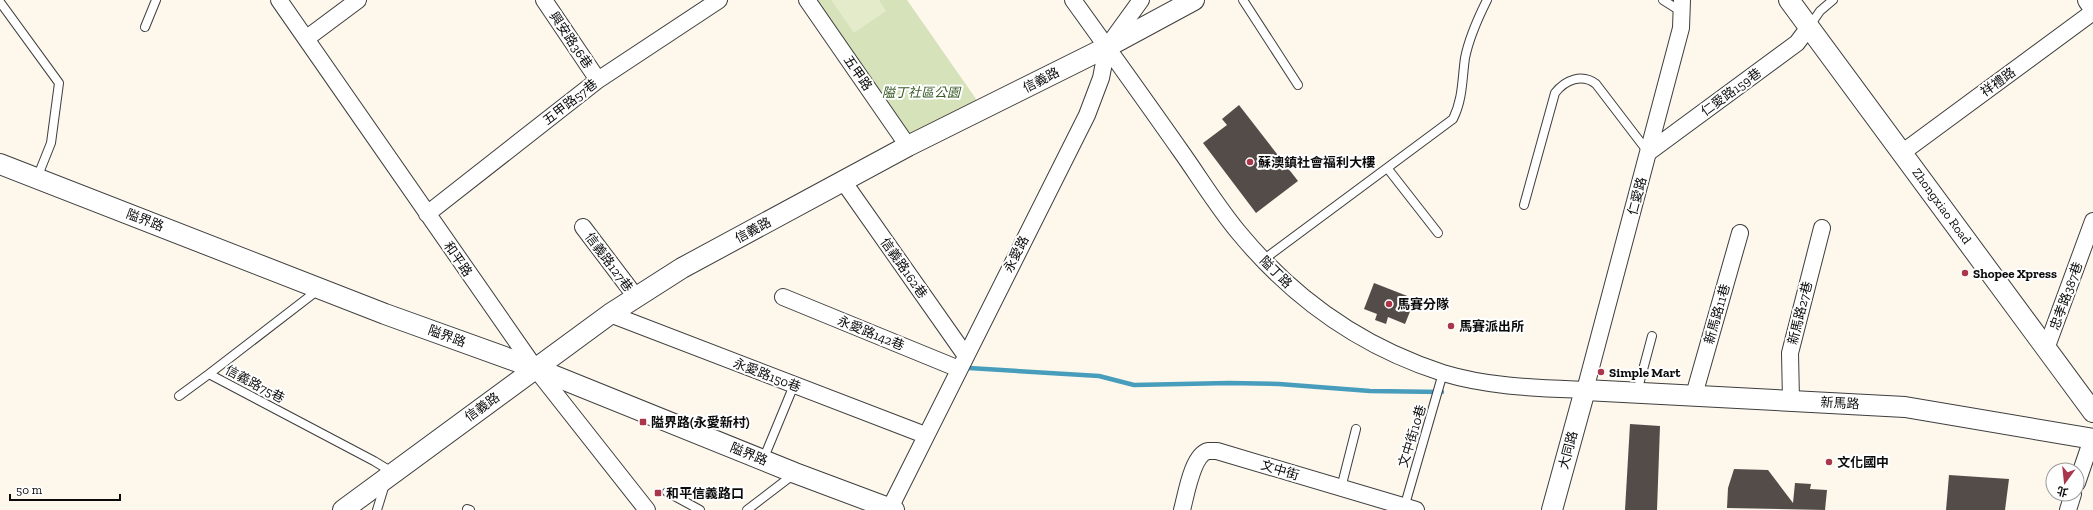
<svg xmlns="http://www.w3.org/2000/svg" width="2093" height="510" font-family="'Zilla Slab','Noto Sans TC',serif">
	<rect width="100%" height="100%" fill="#fdf7ec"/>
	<!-- green -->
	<path fill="#d5e2ba" d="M807 0H907L983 109 908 146Z"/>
	<!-- pitch -->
	<path fill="#e4ebcb" d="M831 0H879L886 11 854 33Z"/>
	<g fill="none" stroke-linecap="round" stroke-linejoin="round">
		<!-- stream -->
		<path stroke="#479dbb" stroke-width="4.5" d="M969 368 1099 376 1134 385 1229 383 1279 384 1370 391 1442 392"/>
	</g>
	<!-- building -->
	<path fill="#534c49" d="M1239 105 1298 181 1256 213 1203 143 1227 125 1222 119Z
		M1374 283 1415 299 1405 324 1388 317 1386 324 1375 320 1377 314 1364 309Z
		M1630 424 1660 426 1657 510H1625Z
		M1734 469 1768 470 1793 503 1795 483 1811 484 1810 489 1827 490 1825 510 1727 508 1728 488Z
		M1949 475 2009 479 2005 510H1946Z"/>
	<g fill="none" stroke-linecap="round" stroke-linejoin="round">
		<defs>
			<path id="service" d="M1243 0 1298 85
				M1663 0 1682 12
				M0 2 59 83 51 143 37 178
				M145 27 156 0
				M1809 27 1820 11 1833 0
				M1388 169 1438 233
				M1524 205 1555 93C1565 80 1582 73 1596 84L1648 152
				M1263 260 1453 119C1463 99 1462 79 1465 58 1469 38 1478 18 1487 0
				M318 290 209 374 374 461 392 472
				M1637 392 1652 336
				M179 396 209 374
				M763 460 794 385
				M1341 488 1356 429
				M667 492 700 510
				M1404 508 1443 373
				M467 509 470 510
				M377 510 385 484
				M747 510 794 474"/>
			<path id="minor" d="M279 0 535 368 647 510
				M544 0 598 80
				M807 0 908 146
				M1073 0C1109 50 1145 100 1180 150 1200 178 1218 208 1240 234 1294 299 1362 347 1443 373 1489 387 1537 388 1585 390L1681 28 1682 0
				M307 38 358 0
				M1649 152 1797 43 1809 27
				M1903 152 2093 12
				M843 181 966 356
				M427 214 598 80 719 0
				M583 227 636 297
				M783 297 959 369
				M610 314 925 435
				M2046 349 2093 221
				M1694 395 1740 233
				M1791 400 1790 353 1822 228
				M2077 483 2092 439
				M889 510 1087 115 1101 78 1107 47 1141 0
				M1182 510C1186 496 1192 455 1208 451 1211 451 1215 451 1217 451L1416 510
				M2068 510 2073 494"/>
			<path id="tertiary" d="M1789 0 2093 412
				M2088 0 2093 7
				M0 164 385 314 535 368 795 473 894 510
				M343 510 610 314 682 268 908 146 1107 47 1194 0
				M1552 510 1585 390 1905 407 2093 439"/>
		</defs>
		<!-- service casing -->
		<use href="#service" stroke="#3e3e3e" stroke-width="10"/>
		<!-- minor casing -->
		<use href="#minor" stroke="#3e3e3e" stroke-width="18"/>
		<!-- tertiary casing -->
		<use href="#tertiary" stroke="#3e3e3e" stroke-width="22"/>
		<!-- service -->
		<use href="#service" stroke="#fff" stroke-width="8"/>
		<!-- minor -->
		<use href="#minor" stroke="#fff" stroke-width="16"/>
		<!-- tertiary -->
		<use href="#tertiary" stroke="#fff" stroke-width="20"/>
	</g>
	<!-- markers -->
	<g fill="#a9364b" stroke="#fff" stroke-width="1.5">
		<circle cx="1250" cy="162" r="4"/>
		<circle cx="1965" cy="273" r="4"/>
		<circle cx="1389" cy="304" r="4"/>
		<circle cx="1451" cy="326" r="4"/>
		<circle cx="1601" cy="372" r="4"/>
		<rect x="639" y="418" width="8" height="8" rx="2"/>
		<circle cx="1829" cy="462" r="4"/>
		<rect x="654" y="489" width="8" height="8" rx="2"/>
	</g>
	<g text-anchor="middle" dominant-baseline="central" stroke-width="4" stroke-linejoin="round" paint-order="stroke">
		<!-- street labels -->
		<g font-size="13" fill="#0b0b0b" stroke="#fff">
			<text transform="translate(571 40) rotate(56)">興安路36巷</text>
			<text transform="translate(858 73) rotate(55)">五甲路</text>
			<text transform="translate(1041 80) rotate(-27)">信義路</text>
			<text transform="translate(1998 82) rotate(-36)">祥禮路</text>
			<text transform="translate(1731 92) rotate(-36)">仁愛路159巷</text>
			<text transform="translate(570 102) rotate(-38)">五甲路57巷</text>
			<text transform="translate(1637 196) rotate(-75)">仁愛路</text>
			<text transform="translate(1942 206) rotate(54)">Zhongxiao Road</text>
			<text transform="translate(145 220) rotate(21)">隘界路</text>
			<text transform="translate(753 230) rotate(-28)">信義路</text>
			<text transform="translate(1016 254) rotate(-63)">永愛路</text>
			<text transform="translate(458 259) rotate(55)">和平路</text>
			<text transform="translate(609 262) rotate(53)">信義路127巷</text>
			<text transform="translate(904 268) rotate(55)">信義路162巷</text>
			<text transform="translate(1276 272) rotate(45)">隘丁路</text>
			<text transform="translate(2066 296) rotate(-70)">忠孝路387巷</text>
			<text transform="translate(1800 313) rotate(-76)">新馬路27巷</text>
			<text transform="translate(1717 314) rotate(-74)">新馬路11巷</text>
			<text transform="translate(871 333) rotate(22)">永愛路142巷</text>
			<text transform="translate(447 336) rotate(20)">隘界路</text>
			<text transform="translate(767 375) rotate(21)">永愛路150巷</text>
			<text transform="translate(255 384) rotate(28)">信義路75巷</text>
			<text transform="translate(1840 403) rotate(3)">新馬路</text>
			<text transform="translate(482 407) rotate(-36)">信義路</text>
			<text transform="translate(1412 436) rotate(-73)">文中街10巷</text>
			<text transform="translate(1568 450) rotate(-75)">大同路</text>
			<text transform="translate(749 454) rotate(22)">隘界路</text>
			<text transform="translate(1280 470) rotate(17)">文中街</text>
		</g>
		<!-- park labels -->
		<g font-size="13" font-style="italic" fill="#375a25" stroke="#fff">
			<text x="921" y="92">隘丁社區公園</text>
		</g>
		<!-- poi labels -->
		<g font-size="13" font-weight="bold" fill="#0b0b0b" stroke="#fff" text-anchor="start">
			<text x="1258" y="162">蘇澳鎮社會福利大樓</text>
			<text x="1973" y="273">Shopee Xpress</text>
			<text x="1397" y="304">馬賽分隊</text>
			<text x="1459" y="326">馬賽派出所</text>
			<text x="1609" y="372">Simple Mart</text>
			<text x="651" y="422">隘界路(永愛新村)</text>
			<text x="1837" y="462">文化國中</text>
			<text x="666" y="493">和平信義路口</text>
		</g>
	</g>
	<!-- north arrow -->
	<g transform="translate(2065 482) rotate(195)"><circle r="19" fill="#ffffff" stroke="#9d9d9d"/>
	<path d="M0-3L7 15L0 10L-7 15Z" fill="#a9364b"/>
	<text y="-6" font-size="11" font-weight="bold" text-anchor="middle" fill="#0b0b0b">北</text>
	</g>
	<!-- scale -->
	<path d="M10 494v6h110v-6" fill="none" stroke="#0b0b0b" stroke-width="2"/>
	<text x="16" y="494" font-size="12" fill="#0b0b0b" stroke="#ffffff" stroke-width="3" paint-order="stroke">50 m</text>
</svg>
